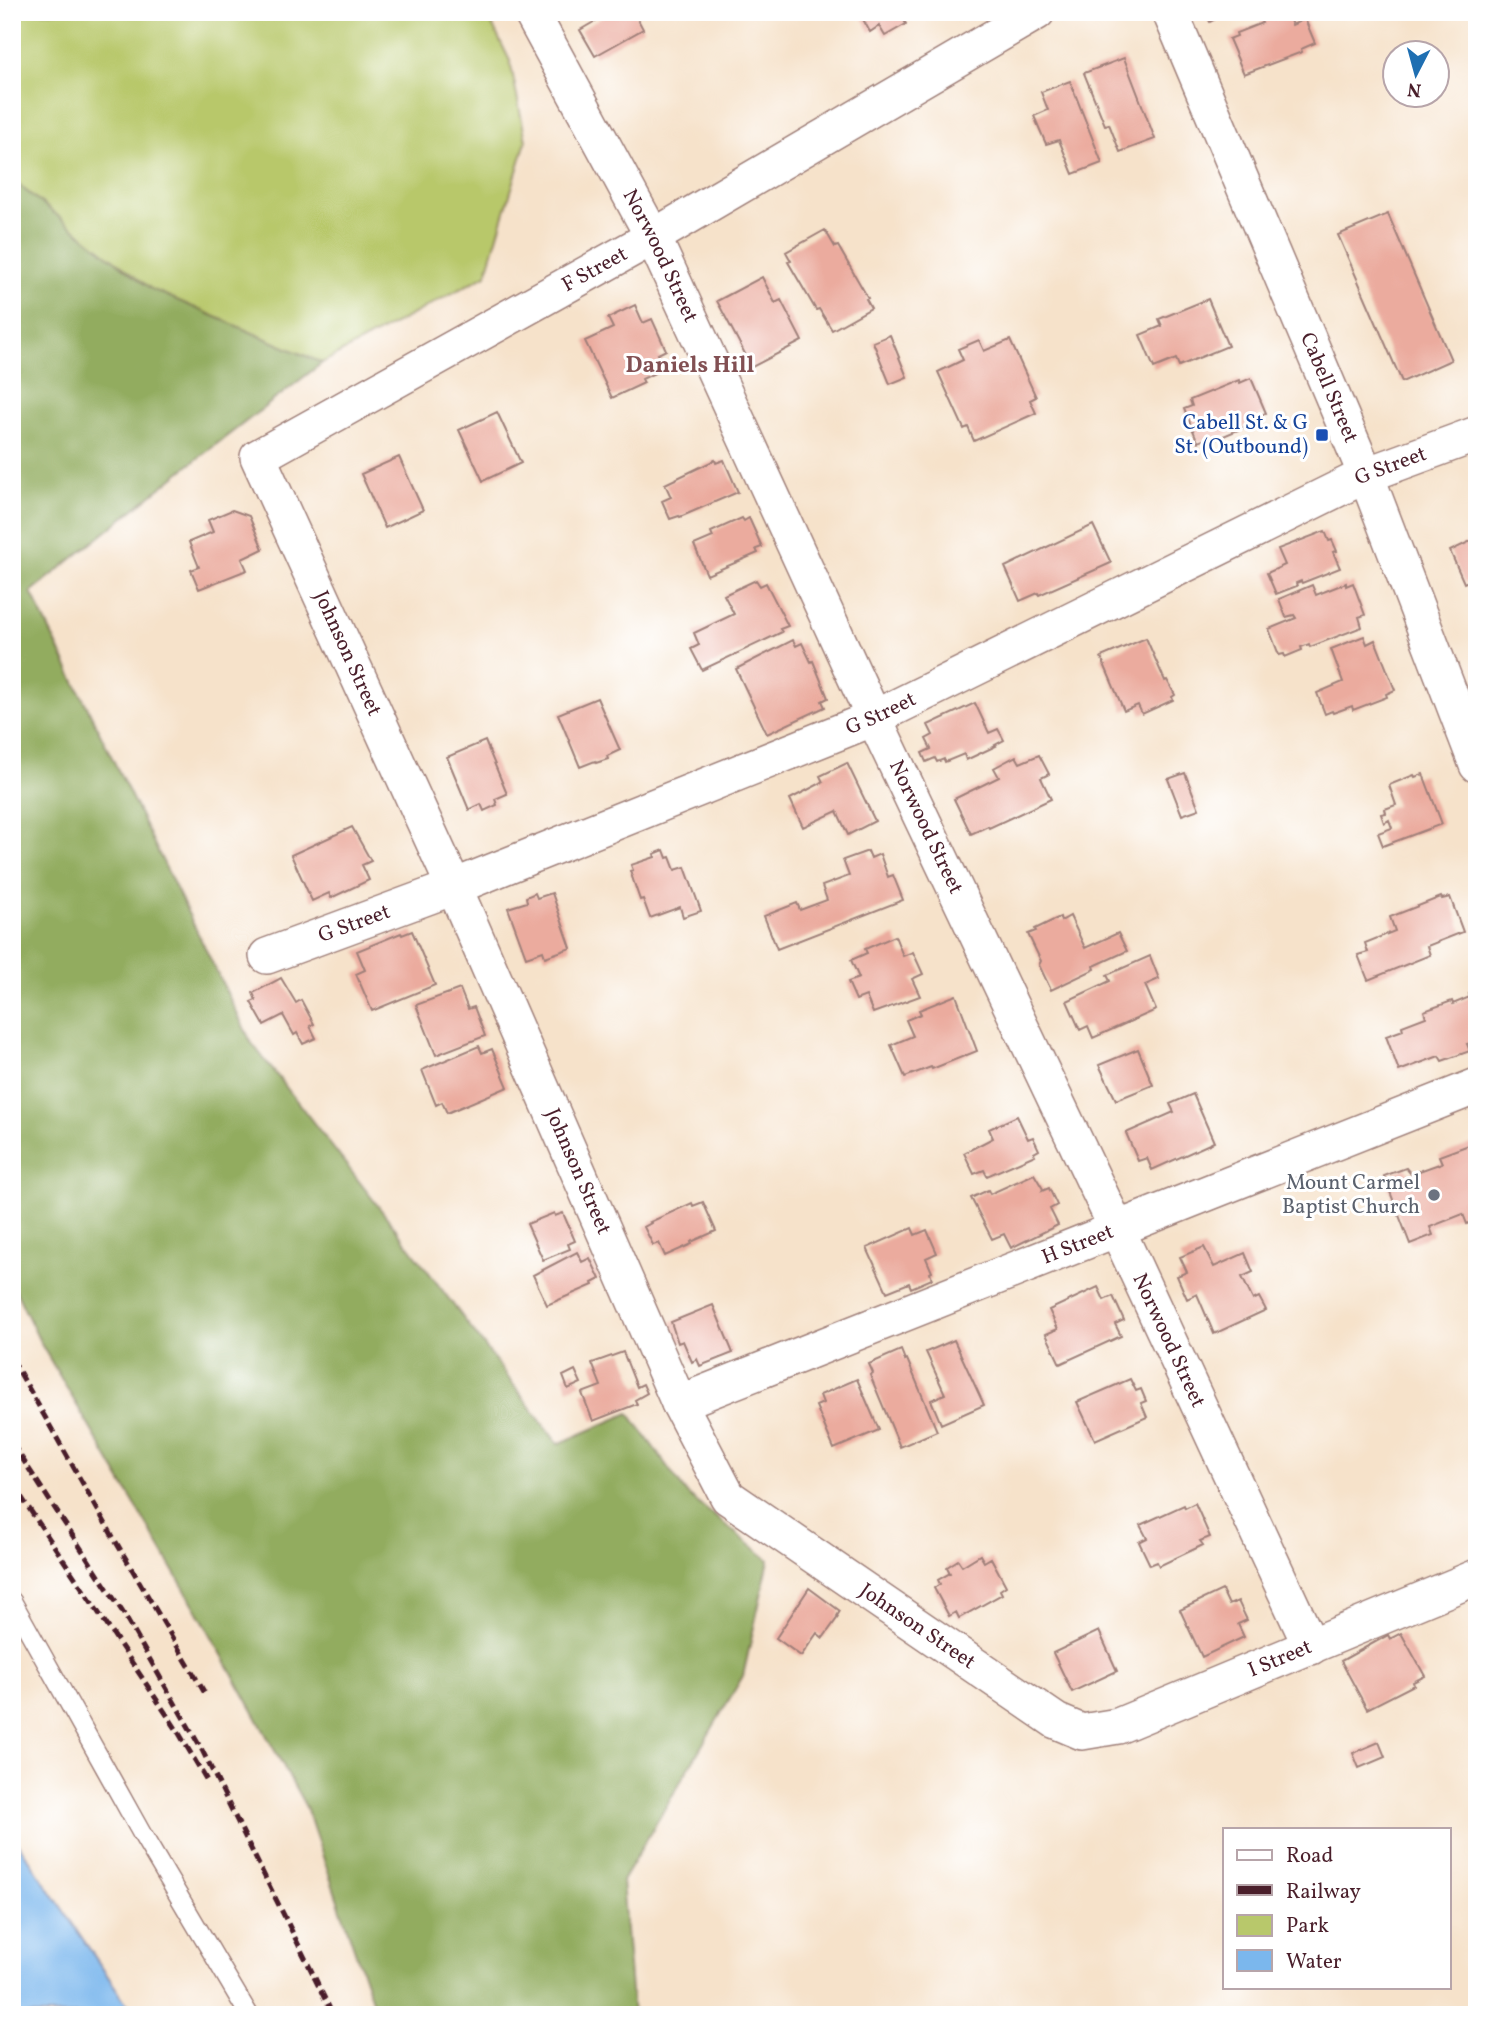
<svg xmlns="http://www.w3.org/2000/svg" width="1489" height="2027" font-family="Vollkorn,serif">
	<rect width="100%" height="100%" fill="#fff"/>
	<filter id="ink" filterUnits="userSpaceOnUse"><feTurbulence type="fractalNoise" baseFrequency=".0143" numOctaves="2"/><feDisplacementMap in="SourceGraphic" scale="14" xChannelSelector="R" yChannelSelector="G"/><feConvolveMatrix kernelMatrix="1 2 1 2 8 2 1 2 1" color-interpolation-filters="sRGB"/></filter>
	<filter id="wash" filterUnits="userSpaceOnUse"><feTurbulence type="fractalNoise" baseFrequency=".00686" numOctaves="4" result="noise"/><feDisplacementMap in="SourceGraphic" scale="28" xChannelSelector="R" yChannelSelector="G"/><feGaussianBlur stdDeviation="1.57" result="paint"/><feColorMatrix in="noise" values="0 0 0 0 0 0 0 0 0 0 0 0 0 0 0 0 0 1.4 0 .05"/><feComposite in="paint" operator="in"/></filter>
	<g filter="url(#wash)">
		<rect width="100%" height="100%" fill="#f6e2ca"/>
		<!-- green -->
		<path fill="#b8c86b" stroke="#81744b" stroke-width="2" d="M12 12H486L510 61 526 141 486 275 322 363 151 289 12 180Z"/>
		<!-- forest -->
		<path fill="#92ac5f" stroke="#6e6645" stroke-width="2" d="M12 180 151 289 322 363 175 476 31 592 251 1042 406 1242 558 1444 629 1413 687 1494 769 1560 743 1676 622 1881 633 2015H377L306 1807 205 1624 41 1344 12 1283Z"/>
		<!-- water -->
		<path fill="#7bb7ed" stroke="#626b8c" stroke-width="2" d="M12 1834 134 2015H12Z"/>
		<g id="blocks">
			<!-- building -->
			<path fill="#ebab9e" d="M611 12H634L643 29 595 56 580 30Z
				M859 12H899L906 24 885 36 879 26 870 32Z
				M1205 12H1229L1210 22Z
				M1270 12H1286L1292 25 1305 19 1315 43 1301 49 1302 52 1244 74 1229 39 1237 36 1236 33 1262 23 1259 17Z
				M1124 58 1155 139 1120 152 1109 124 1105 125 1084 73Z
				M1070 81 1102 163 1073 174 1059 140 1046 144 1034 116 1048 110 1041 92Z
				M1388 214 1451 360 1402 382 1338 235Z
				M825 230 835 247 838 246 868 298 866 299 871 308 832 330 819 309 816 310 788 262 791 261 786 252Z
				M762 277 775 303 781 300 802 341 752 367 717 301Z
				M1208 299 1228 346 1179 366 1176 359 1154 368 1140 335 1162 326 1159 319Z
				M635 305 643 323 652 319 666 350 658 354 665 368 642 379 644 383 612 398 585 341 613 328 608 318Z
				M890 335 907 377 890 384 873 342Z
				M979 340 984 351 1010 340 1036 397 1030 400 1036 413 974 441 968 427 964 429 938 372 963 360 958 349Z
				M1251 378 1266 413 1255 418 1257 422 1207 443 1206 439 1198 442 1184 409 1192 406 1190 400 1239 380 1240 383Z
				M497 412 521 463 483 481 459 430Z
				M399 457 423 510 385 528 361 474Z
				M715 460 716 463 724 460 738 492 680 517 679 516 670 519 662 501 671 497 665 484Z
				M232 510 249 516 263 549 242 559 247 570 199 589 191 570 199 567 189 542 213 532 208 520Z
				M742 518 744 521 749 518 762 547 756 549 758 553 707 575 694 545 713 537 711 532Z
				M1093 525 1111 563 1039 595 1038 593 1020 601 1005 567Z
				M1325 531 1329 541 1332 540 1337 551 1333 552 1340 568 1302 583 1301 581 1296 583 1297 586 1276 594 1267 573 1285 565 1278 549Z
				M1477 538V582L1475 583 1473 579 1464 583 1450 551Z
				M756 580 760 586 766 583 788 626 780 629 782 632 702 670 691 649 699 645 694 633 734 614 724 595Z
				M1346 583V586L1353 583 1365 615 1359 617 1362 627 1310 647 1309 644 1301 647 1302 650 1285 657 1284 654 1279 655 1269 629 1296 618 1294 615 1286 617 1279 599 1312 585 1316 595Z
				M1364 636 1367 644 1375 640 1395 690 1386 694 1387 697 1353 710 1352 706 1333 713 1332 711 1325 714 1317 693 1343 682 1331 649Z
				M1146 638 1165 681 1167 680 1175 695 1172 697 1173 700 1142 714 1138 705 1124 711 1101 657Z
				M793 640 796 646 802 643 811 662 813 661 828 698 822 701 825 707 767 734 736 669Z
				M597 698 620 750 607 756 608 759 596 763 595 761 580 767 558 714Z
				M975 703 989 733 998 729 1004 740 995 745 996 746 966 760 964 754 945 762 944 759 937 762 935 758 926 762 922 753 931 749 926 739 933 735 928 725Z
				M485 741 507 794 495 799 497 805 484 811 481 804 469 810 447 757Z
				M1039 755 1049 774 1041 778 1051 799 989 828 988 826 971 834 954 799 999 777 994 768 1003 763 1016 756 1020 763Z
				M847 763 875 821 848 835 837 811 803 827 790 799 823 782 820 776Z
				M1185 773 1199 809 1182 815 1168 779Z
				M1423 774 1442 824 1383 846 1378 833 1392 828 1389 820 1384 823 1381 814 1386 813 1385 809 1396 805 1389 785 1414 775 1415 777Z
				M352 827 371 861 362 865 369 880 331 898 329 893 312 901 291 855Z
				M664 850 667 858 670 857 675 870 685 867 701 911 683 917 680 907 650 918 643 899 640 900 630 871 633 870 631 865 655 857 654 854Z
				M868 851 871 858 880 854 888 877 893 875 903 900 777 949 764 916 797 903 800 910 827 900 822 886 849 876 843 860Z
				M535 893 537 898 552 893 571 948 545 957 543 951 526 957 508 908 527 902 526 897Z
				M1441 897 1442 899 1450 897 1463 932 1427 946 1430 955 1368 980 1358 955 1368 952 1365 943 1395 931 1390 917Z
				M1070 916 1085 948 1118 933 1127 951 1094 966 1095 969 1051 990 1039 965 1041 961 1028 934 1036 931 1035 929 1060 917 1061 921Z
				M412 931 435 985 372 1011 356 974 365 970 357 951 401 933 402 935Z
				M895 936 903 956 913 952 923 974 912 979 920 996 873 1013 866 996 856 1000 848 982 859 978 851 960 867 953 865 949Z
				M1150 956 1159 979 1145 985 1156 1010 1093 1038 1088 1026 1080 1030 1067 1001 1110 981 1107 975Z
				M281 978 296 1003 301 1000 314 1024 310 1026 316 1038 303 1044 297 1033 294 1035 283 1015 264 1025 251 1002 256 1000 253 993Z
				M460 989 468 1009 474 1007 485 1036 436 1055 416 1005Z
				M1477 992V1041L1467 1044 1470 1051 1442 1061 1439 1056 1399 1071 1386 1036 1403 1030 1402 1026 1426 1017 1424 1011 1452 1001 1453 1004 1470 997 1469 994Z
				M956 995 977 1051 932 1069 931 1067 905 1077 891 1045 913 1036 906 1020 921 1014 919 1010Z
				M479 1046 482 1053 492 1049 508 1087 447 1113 442 1102 436 1105 422 1070Z
				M1138 1049 1153 1085 1116 1100 1099 1065Z
				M1193 1094 1214 1142 1152 1170 1147 1158 1138 1161 1126 1133 1174 1112 1170 1104Z
				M1017 1116 1028 1139 1033 1137 1039 1150 1034 1153 1035 1155 987 1176 984 1170 974 1174 964 1153 993 1138 989 1129Z
				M1477 1142V1220L1467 1224 1463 1214 1430 1227 1433 1235 1410 1244 1384 1176 1406 1168 1411 1174 1442 1163 1439 1156Z
				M1034 1174 1043 1189 1042 1191 1049 1188 1057 1205 1050 1209 1058 1225 1011 1248 1004 1234 992 1239 971 1198 988 1190 990 1194Z
				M703 1202 716 1231 691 1242 692 1244 665 1256 659 1243 653 1245 644 1227 651 1223 650 1222 692 1203 693 1206Z
				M554 1213 555 1216 563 1213 575 1241 568 1244 570 1249 543 1260 527 1224Z
				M912 1228 915 1235 927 1230 937 1253 926 1258 932 1272 930 1273 932 1279 911 1288 909 1283 887 1292 867 1248Z
				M1204 1247 1214 1267 1245 1253 1253 1272 1242 1277 1253 1300 1259 1297 1266 1310 1214 1334 1197 1294 1187 1299 1177 1276 1187 1272 1180 1257Z
				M577 1252 582 1262 590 1258 600 1279 592 1283 593 1285 547 1305 533 1275Z
				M1098 1287 1104 1300 1113 1296 1124 1320 1115 1324 1121 1336 1060 1364 1046 1334 1058 1329 1049 1310Z
				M713 1305 733 1353 700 1366 697 1359 692 1362 683 1341 678 1343 671 1322Z
				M954 1340 984 1405 941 1424 931 1400 945 1394 926 1352Z
				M901 1350 905 1360 907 1359 937 1431 900 1447 870 1375 873 1373 869 1364Z
				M623 1352 637 1387 643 1384 647 1393 635 1400 637 1404 593 1421 582 1393 601 1386 592 1363Z
				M575 1370 581 1383 568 1389 563 1376Z
				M857 1379 879 1430 834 1449 816 1406 823 1403 820 1395Z
				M1130 1379 1136 1391 1141 1389 1146 1401 1141 1403 1147 1417 1095 1440 1077 1402Z
				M1195 1503 1210 1537 1200 1541 1203 1545 1159 1566 1157 1562 1150 1565 1139 1542 1147 1538 1140 1525 1184 1505 1185 1508Z
				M980 1555 984 1562 991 1558 1006 1586 1000 1590 1002 1594 959 1618 956 1612 949 1616 934 1588 940 1584 938 1580 950 1573 947 1567 958 1560 962 1566Z
				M809 1588 840 1611 837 1616 838 1617 823 1638 817 1633 801 1656 776 1638Z
				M1222 1590 1229 1605 1238 1601 1247 1620 1238 1624 1244 1637 1202 1657 1180 1610Z
				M1099 1631 1117 1671 1072 1692 1053 1653Z
				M1401 1633 1425 1676 1413 1682 1414 1685 1367 1709 1341 1661 1388 1635 1390 1639Z
				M1379 1742 1385 1757 1359 1768 1353 1753Z"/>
		</g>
	</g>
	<g filter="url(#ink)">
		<use href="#blocks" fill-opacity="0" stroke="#a0807a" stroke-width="2"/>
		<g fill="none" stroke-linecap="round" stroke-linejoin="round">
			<defs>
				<path id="service" d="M12 1601 142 1834 249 2015"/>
				<g id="minor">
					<path id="s1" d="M531 12 653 237 874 718 1117 1229 1311 1647"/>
					<path id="s2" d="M1037 12 653 237 258 457 454 887 679 1403 728 1497 1056 1721 1082 1732 1118 1726 1477 1577"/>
					<path id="s3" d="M1170 12 1366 475 1477 765"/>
					<path id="s4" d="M267 956 454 887 874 718 1366 475 1477 434"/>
					<path id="s5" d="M679 1403 1477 1086"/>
				</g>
			</defs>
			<!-- service casing -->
			<use href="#service" stroke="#a0807a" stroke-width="21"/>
			<!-- minor casing -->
			<use href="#minor" stroke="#a0807a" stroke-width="38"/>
			<!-- service -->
			<use href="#service" stroke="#fff" stroke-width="18"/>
			<!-- minor -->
			<use href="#minor" stroke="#fff" stroke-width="35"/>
			<!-- rail -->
			<path stroke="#4a1f2b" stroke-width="5" stroke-dasharray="10 5" stroke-linecap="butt" d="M12 1359 116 1542 206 1695
				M12 1443 122 1611 202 1750 318 1984
				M12 1483 177 1730 209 1784
				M314 1977 333 2015"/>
		</g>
	</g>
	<!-- markers -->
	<rect fill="#1a4fb4" stroke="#fff" stroke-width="2.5" x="1315" y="428" width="14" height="14" rx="3.5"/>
	<circle fill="#6b7280" stroke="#fff" stroke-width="2.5" cx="1434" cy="1195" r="7"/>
	<g text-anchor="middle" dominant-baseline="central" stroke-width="6" stroke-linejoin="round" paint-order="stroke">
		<!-- street labels -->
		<g font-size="21" fill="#4a1f2b" stroke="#fff">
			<text stroke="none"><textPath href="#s1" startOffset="276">Norwood Street</textPath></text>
			<text transform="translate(595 270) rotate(-29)">F Street</text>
			<text stroke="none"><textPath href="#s3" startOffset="408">Cabell Street</textPath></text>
			<text stroke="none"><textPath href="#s4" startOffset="1227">G Street</textPath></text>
			<text stroke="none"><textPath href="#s2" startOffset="1113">Johnson Street</textPath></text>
			<text stroke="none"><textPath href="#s4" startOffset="660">G Street</textPath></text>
			<text stroke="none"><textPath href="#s1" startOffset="906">Norwood Street</textPath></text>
			<text stroke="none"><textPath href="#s4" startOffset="93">G Street</textPath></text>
			<text stroke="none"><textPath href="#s2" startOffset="1680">Johnson Street</textPath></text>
			<text stroke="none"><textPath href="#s5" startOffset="429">H Street</textPath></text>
			<text stroke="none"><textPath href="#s1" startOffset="1474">Norwood Street</textPath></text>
			<text stroke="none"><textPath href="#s2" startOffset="2268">Johnson Street</textPath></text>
			<text stroke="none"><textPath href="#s2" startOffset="2676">I Street</textPath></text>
		</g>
		<!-- transit labels -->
		<g font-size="21" fill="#164399" stroke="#fff" text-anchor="end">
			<text x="1308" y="423">Cabell St. &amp; G<tspan x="1308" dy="24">St. (Outbound)</tspan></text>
		</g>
		<!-- worship labels -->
		<g font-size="21" fill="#5b616d" stroke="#fff" text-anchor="end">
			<text x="1420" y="1183">Mount Carmel<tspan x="1420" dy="24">Baptist Church</tspan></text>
		</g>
		<!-- neighbourhood labels -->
		<g font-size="23" font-weight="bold" fill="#825053" stroke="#fff">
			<text x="690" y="366">Daniels Hill</text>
		</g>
	</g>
	<!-- margin -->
	<rect width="1489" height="2027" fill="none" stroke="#fff" stroke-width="42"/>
	<!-- legend -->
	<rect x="1223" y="1828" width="228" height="161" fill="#ffffff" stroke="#b7a5aa" stroke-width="2"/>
	<rect x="1237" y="1850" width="35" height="10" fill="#ffffff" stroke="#b7a5aa" stroke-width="2"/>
	<text x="1286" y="1862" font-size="21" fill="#4a1f2b">Road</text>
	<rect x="1237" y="1885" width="35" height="10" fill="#4a1f2b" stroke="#b7a5aa" stroke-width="2"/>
	<text x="1286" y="1898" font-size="21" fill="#4a1f2b">Railway</text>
	<rect x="1237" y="1915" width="35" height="21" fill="#b8c86b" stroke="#b7a5aa" stroke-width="2"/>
	<text x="1286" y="1932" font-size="21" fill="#4a1f2b">Park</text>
	<rect x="1237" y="1950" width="35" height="21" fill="#7bb7ed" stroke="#b7a5aa" stroke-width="2"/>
	<text x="1286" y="1968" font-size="21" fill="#4a1f2b">Water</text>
	<!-- north arrow -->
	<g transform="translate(1416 74) rotate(186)"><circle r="33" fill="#ffffff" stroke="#b7a5aa" stroke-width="2"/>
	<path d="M0-5L12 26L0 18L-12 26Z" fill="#1f6fb2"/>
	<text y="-10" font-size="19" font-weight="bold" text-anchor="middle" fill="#4a1f2b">N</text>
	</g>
</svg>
